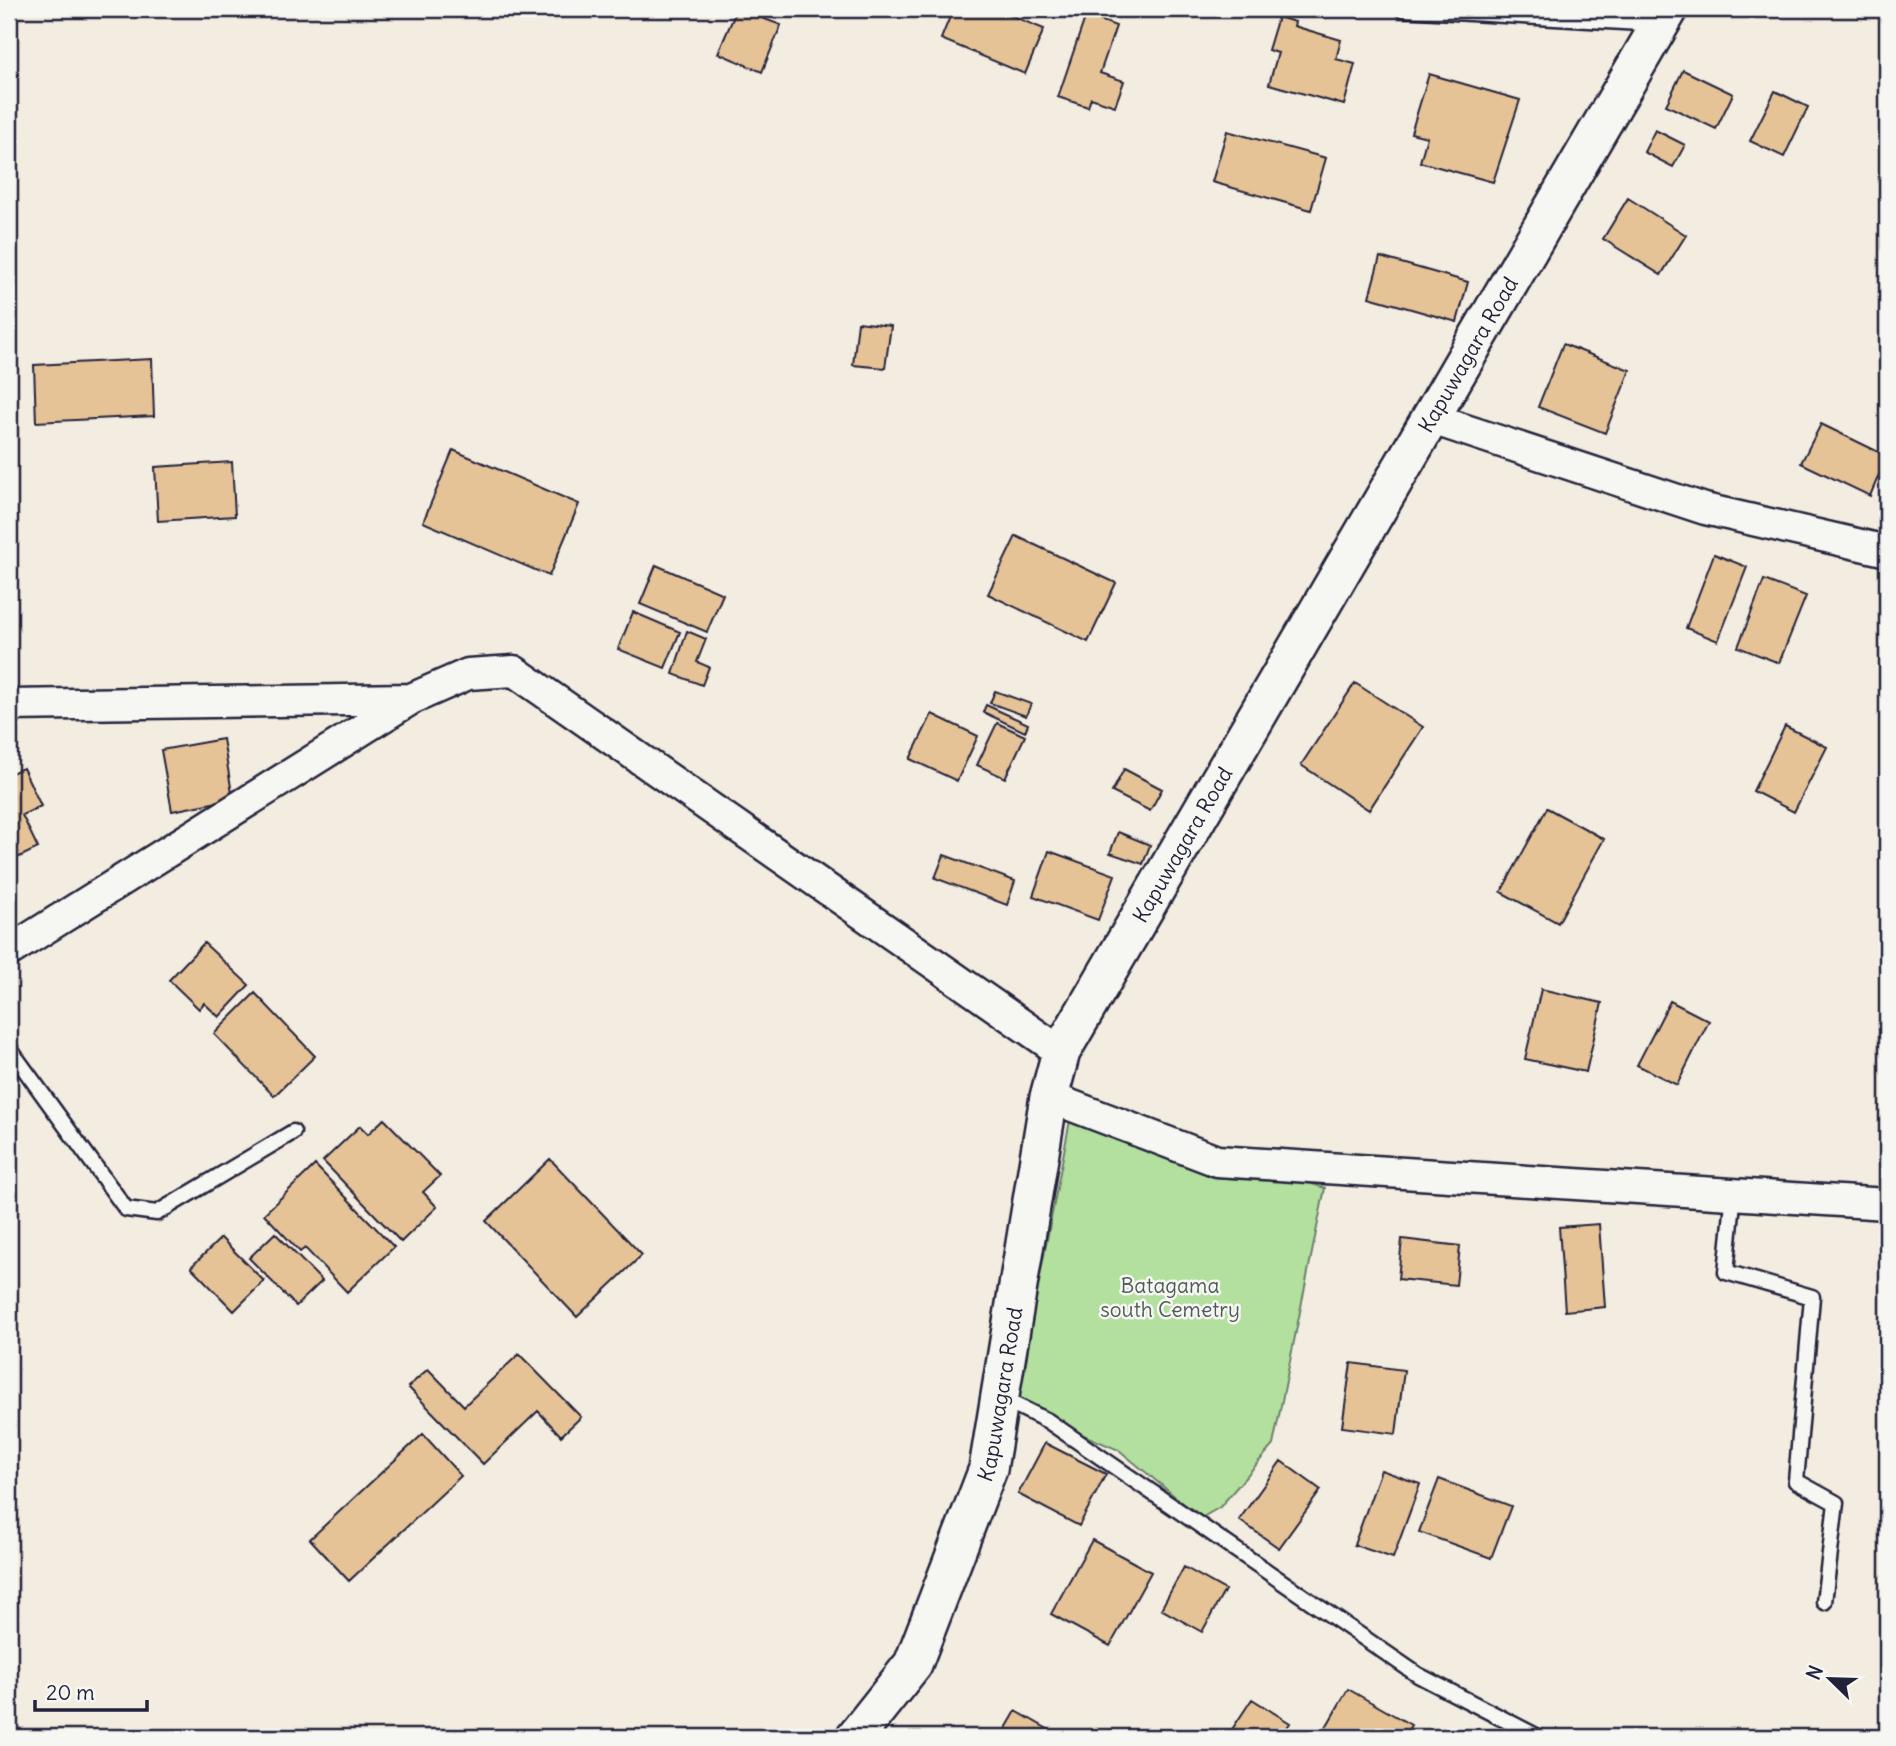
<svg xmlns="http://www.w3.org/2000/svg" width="1896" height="1746" font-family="Delius,sans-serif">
	<rect width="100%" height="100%" fill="#f3ece0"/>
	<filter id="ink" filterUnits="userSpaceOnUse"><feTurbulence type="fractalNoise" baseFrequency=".0143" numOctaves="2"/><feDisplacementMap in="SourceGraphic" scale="14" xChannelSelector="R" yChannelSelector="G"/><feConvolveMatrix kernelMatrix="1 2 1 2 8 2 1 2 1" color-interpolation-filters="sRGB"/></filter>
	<g filter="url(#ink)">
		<!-- green -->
		<path fill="#b3e09f" stroke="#6a816d" stroke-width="2" d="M1072 1110 1325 1188 1273 1445 1220 1507 1201 1518 1119 1450 1015 1406Z"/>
		<!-- building -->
		<path fill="#e6c397" stroke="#22223b" stroke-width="2" d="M737 9 781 25 762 72 718 53Z
			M953 9H995L1044 29 1025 74 941 39Z
			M1857 9H1887V11L1858 14Z
			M1086 15 1116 26 1100 73 1124 81 1115 106 1091 98 1088 107 1058 97Z
			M1278 17 1295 22 1294 26 1341 40 1336 59 1355 64 1344 105 1269 84 1278 53 1268 50Z
			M1683 70 1733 94 1716 129 1666 105Z
			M1429 74 1520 100 1493 182 1420 162 1427 137 1411 133Z
			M1775 91 1808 107 1784 157 1750 141Z
			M1655 130 1685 145 1673 167 1644 152Z
			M1227 131 1326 158 1311 210 1212 182Z
			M1628 198 1686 235 1661 275 1603 239Z
			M1380 257 1468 282 1457 322 1369 297Z
			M858 322 891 326 885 368 853 365Z
			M1563 344 1630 370 1605 433 1538 407Z
			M152 359 154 416 36 422 34 365Z
			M1821 424 1887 456 1870 496 1801 463Z
			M453 450 579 504 549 576 423 522Z
			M232 462 235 516 158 521 155 467Z
			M1016 536 1116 583 1088 642 988 594Z
			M1714 554 1747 567 1718 641 1686 628Z
			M656 565 723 594 707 632 640 604Z
			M1764 580 1806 596 1779 663 1738 647Z
			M633 612 680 632 665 668 618 649Z
			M687 631 706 639 697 662 709 667 702 685 673 674Z
			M1355 683 1423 727 1369 810 1301 765Z
			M995 691 1031 704 1026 716 990 703Z
			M986 705 1028 724 1025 732 983 712Z
			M932 714 978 736 957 781 910 759Z
			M997 723 1025 736 1005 778 977 765Z
			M1785 726 1827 747 1794 812 1753 791Z
			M223 739 233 799 172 811 161 750Z
			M23 768 41 806 22 815 38 848 9 862V774Z
			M1124 769 1162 789 1150 811 1112 792Z
			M1547 808 1604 839 1558 923 1501 892Z
			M1118 832 1150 845 1143 864 1110 853Z
			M1049 851 1115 875 1098 920 1033 896Z
			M944 855 1015 881 1007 905 935 878Z
			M204 943 249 985 219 1017 204 1003 199 1009 169 980Z
			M1541 989 1602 1003 1586 1072 1525 1059Z
			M255 993 315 1056 274 1096 214 1034Z
			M1670 1001 1709 1021 1677 1085 1637 1065Z
			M384 1119 440 1176 423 1192 437 1207 401 1242 323 1161 360 1126 368 1134Z
			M550 1159 642 1255 577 1317 486 1221Z
			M315 1165 394 1247 347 1292 305 1248 300 1252 264 1214Z
			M1599 1224 1605 1307 1565 1311 1559 1227Z
			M275 1233 322 1281 296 1306 249 1258Z
			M221 1238 264 1281 234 1311 191 1267Z
			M1402 1239 1460 1246 1456 1285 1398 1279Z
			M519 1354 581 1417 561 1436 538 1411 483 1464 408 1387 428 1369 464 1406Z
			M1351 1363 1404 1370 1396 1434 1342 1427Z
			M423 1434 461 1476 349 1581 310 1539Z
			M1045 1443 1106 1474 1079 1526 1018 1494Z
			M1281 1461 1321 1490 1279 1548 1239 1520Z
			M1381 1470 1420 1484 1393 1558 1354 1545Z
			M1439 1479 1511 1506 1491 1558 1419 1532Z
			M1092 1540 1151 1572 1110 1646 1051 1614Z
			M1184 1567 1225 1590 1202 1632 1161 1609Z
			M1348 1689 1411 1725 1404 1737H1327L1322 1734Z
			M1252 1699 1290 1723 1281 1737H1227Z
			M1016 1711 1058 1735 1057 1737H1001Z"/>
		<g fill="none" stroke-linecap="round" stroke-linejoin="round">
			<defs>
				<path id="service" d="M1402 9 1657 24
					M9 1048 126 1209 157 1213 293 1132
					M1734 1192 1726 1272 1812 1297 1796 1481 1836 1503 1824 1602
					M1001 1398 1048 1421 1418 1675 1538 1737"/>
				<path id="minor" d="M1432 419 1705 509 1887 551
					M9 705 411 699
					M9 951 411 699 468 674 514 671 1061 1052
					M1049 1097 1217 1161 1887 1204"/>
				<g id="tertiary">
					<path id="s1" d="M855 1737 913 1664 988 1469 1049 1097 1061 1052 1669 9"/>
				</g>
			</defs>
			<!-- service casing -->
			<use href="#service" stroke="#22223b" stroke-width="19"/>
			<!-- minor casing -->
			<use href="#minor" stroke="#22223b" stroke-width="35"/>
			<!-- tertiary casing -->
			<use href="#tertiary" stroke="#22223b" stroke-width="42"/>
			<!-- service -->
			<use href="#service" stroke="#f6f6f2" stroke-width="14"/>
			<!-- minor -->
			<use href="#minor" stroke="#f6f6f2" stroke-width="30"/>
			<!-- tertiary -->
			<use href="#tertiary" stroke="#f6f6f2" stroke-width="37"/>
		</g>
	</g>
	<g text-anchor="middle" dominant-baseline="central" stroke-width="5" stroke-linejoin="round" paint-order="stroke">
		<!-- street labels -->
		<g font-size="21" fill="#22223b" stroke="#f6f6f2">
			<text stroke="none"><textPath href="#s1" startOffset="1533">Kapuwagara Road</textPath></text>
			<text stroke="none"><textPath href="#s1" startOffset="966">Kapuwagara Road</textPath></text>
			<text stroke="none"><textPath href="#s1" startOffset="378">Kapuwagara Road</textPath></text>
		</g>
		<!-- park labels -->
		<g font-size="21" fill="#4e5b59" stroke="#f6f6f2">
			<text x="1170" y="1285">Batagama<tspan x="1170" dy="24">south Cemetry</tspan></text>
		</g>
	</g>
	<!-- margin -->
	<rect width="1896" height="1746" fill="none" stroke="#f6f6f2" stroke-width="35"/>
	<rect x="18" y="18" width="1861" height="1711" fill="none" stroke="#22223b" stroke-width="2.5" filter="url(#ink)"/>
	<!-- north arrow -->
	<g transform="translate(1830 1679) rotate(293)" stroke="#f6f6f2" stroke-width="5" paint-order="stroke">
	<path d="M0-5L12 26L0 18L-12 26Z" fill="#22223b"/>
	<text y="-10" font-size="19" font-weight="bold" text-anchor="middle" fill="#22223b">N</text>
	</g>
	<!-- scale -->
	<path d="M35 1700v10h112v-10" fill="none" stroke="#22223b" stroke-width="3.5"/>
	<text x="46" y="1700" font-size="21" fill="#22223b" stroke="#f6f6f2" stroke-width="5" paint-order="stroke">20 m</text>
</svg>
